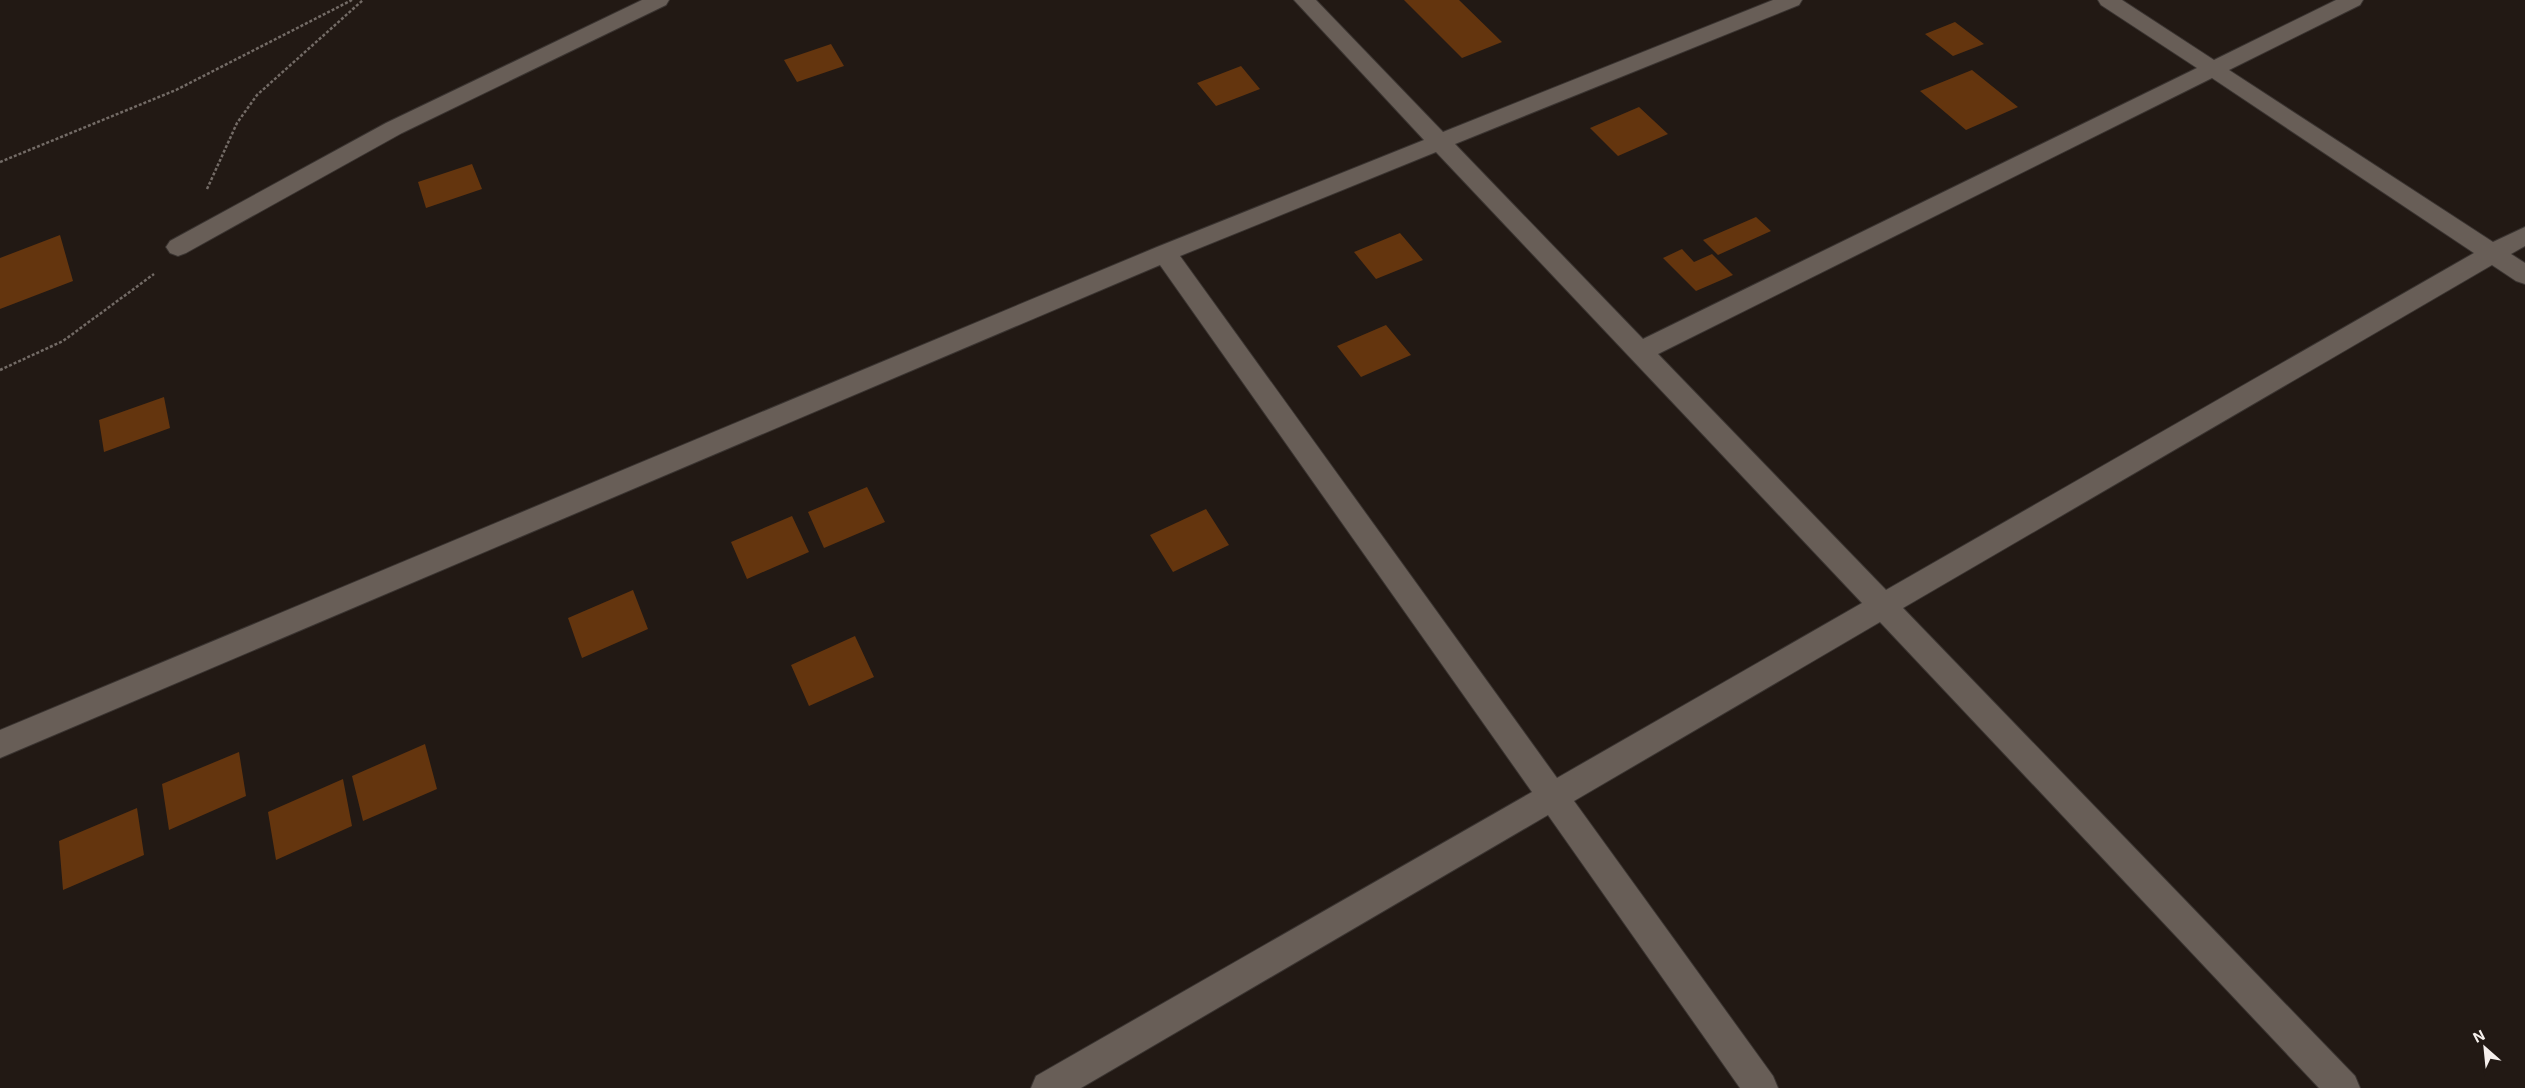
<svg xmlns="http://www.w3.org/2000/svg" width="2525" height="1088" font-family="Inter,sans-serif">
	<rect width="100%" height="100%" fill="#221914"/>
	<!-- building -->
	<path fill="#64350e" d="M1404 0H1459L1502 42 1462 58Z
		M1955 22 1984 44 1953 56 1925 34Z
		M831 44 844 66 797 82 784 60Z
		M1241 66 1260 89 1216 106 1197 83Z
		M1972 70 2018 107 1966 130 1920 91Z
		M1639 107 1668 134 1618 156 1590 128Z
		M472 164 482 189 426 208 418 182Z
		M1756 217 1771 231 1718 255 1703 240Z
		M1400 233 1423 260 1376 279 1354 252Z
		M60 235 73 281 0 309V258Z
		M1682 249 1694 262 1712 254 1733 275 1696 291 1663 258Z
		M1386 325 1411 355 1361 377 1337 346Z
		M164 397 170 428 104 452 99 420Z
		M867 487 885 522 824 548 808 512Z
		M1206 509 1229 545 1173 572 1150 535Z
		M792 516 809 552 747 579 731 542Z
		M633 590 648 629 582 658 568 618Z
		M855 636 874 677 809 706 791 665Z
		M425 744 437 789 363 821 352 776Z
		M239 752 246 796 169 830 162 784Z
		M343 779 352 826 276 860 268 812Z
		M137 808 144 855 63 890 59 841Z"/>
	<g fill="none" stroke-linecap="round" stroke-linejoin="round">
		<defs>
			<path id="minor" d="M642 0H669L666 5 402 133 186 253 178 256 170 253 166 247 170 241 386 123Z
				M1294 0H1316L1443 132 1773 0H1802L1799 5 1455 144 1643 339 2197 68 2101 5 2098 0H2122L2214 60 2336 0H2363L2360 5 2229 70 2493 242 2525 227V246L2511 254 2525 263V284L2516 281 2492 265 1903 608 2355 1076 2360 1088H2319L1880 622 1574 801 1773 1076 1778 1088H1740L1548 815 1081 1088H1031L1036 1076 1532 792 1160 265 0 758V730L1157 247 1424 140ZM2212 78 2474 253 1886 590 1658 354ZM1436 152 1862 603 1557 778 1180 256Z"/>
		</defs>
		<!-- minor casing -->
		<use href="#minor" stroke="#3a3431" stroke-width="2"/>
		<!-- path -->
		<path stroke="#736b66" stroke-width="2.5" stroke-dasharray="3 2" stroke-linecap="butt" d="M0 162 176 90 352 0
			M207 189 237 123 257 95 363 0
			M0 370 63 341 154 274"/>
		<!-- minor -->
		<use href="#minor" fill="#685e57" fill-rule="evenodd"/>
	</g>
	<!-- north arrow -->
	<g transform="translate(2485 1048) rotate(333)" stroke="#221914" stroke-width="4" paint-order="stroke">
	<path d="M0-4L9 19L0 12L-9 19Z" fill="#f6f0ed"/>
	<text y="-8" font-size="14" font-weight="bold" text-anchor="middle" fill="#f6f0ed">N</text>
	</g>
</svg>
